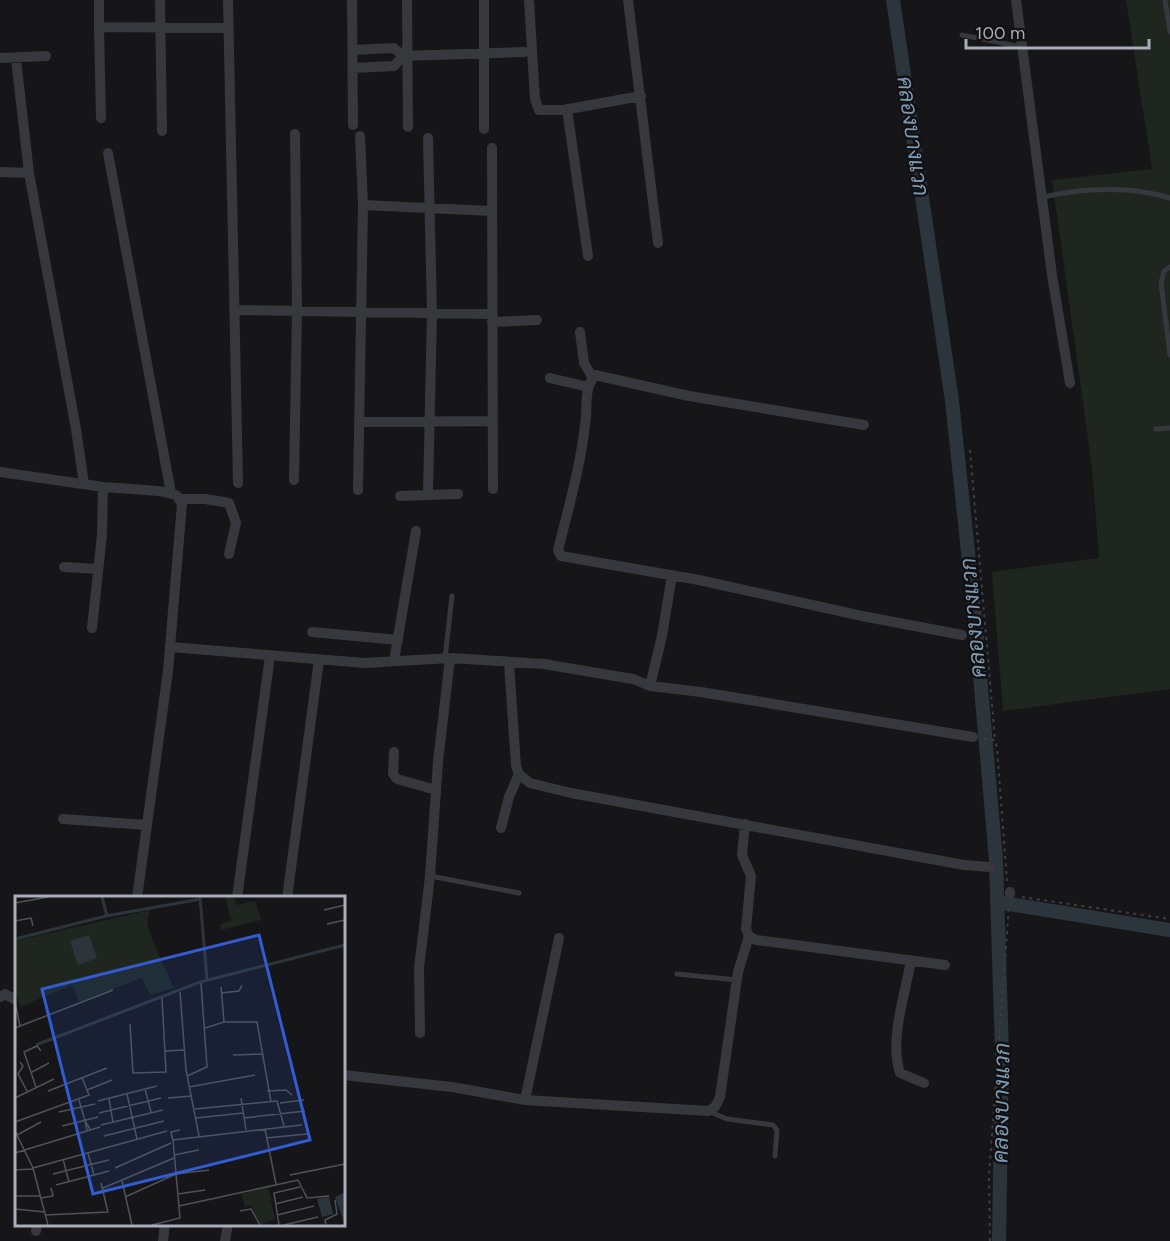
<svg xmlns="http://www.w3.org/2000/svg" width="1170" height="1241" font-family="Figtree,Sarabun,sans-serif">
	<rect width="100%" height="100%" fill="#161618"/>
	<!-- green -->
	<path fill="#1e261f" d="M1126 0H1170V689L1003 711 992 572 1099 558 1092 467 1052 180 1152 169Z"/>
	<g fill="none" stroke-linecap="round" stroke-linejoin="round">
		<!-- canal -->
		<path stroke="#2c353c" stroke-width="14" d="M893 0 952 401 975 618 996 860 1002 1053 999 1241
			M997 902 1170 930"/>
		<!-- path -->
		<path stroke="#3d3f44" stroke-width="2" stroke-dasharray="3 4.5" stroke-linecap="butt" d="M970 450 995 740
			M984 739 995 740 997 748 1007 881
			M1022 897 1170 919
			M990 1241 989 1175 1009 906"/>
		<!-- lane -->
		<path stroke="#37383d" stroke-width="5" d="M1165 0 1170 32
			M962 35 1022 47
			M1043 197C1085 188 1129 186 1170 198
			M1170 267 1164 271 1161 283 1170 355
			M1156 429 1170 428
			M445 658 452 596
			M430 876 519 893
			M677 974 737 980
			M708 1111 727 1119 773 1125 777 1130 775 1156"/>
		<!-- street -->
		<path stroke="#37383d" stroke-width="10" d="M99 0V27
			M160 0 162 131
			M228 0 238 483
			M352 0 353 125
			M407 0 408 127
			M484 0V129
			M529 0 535 99 539 110H563L641 96
			M628 0 658 243
			M1016 0 1052 275 1070 383
			M353 50 394 48 403 56 394 66 353 68
			M403 56 524 52
			M0 58 46 56
			M16 59 29 173 76 429 84 484
			M567 109 588 256
			M101 118 99 27 228 28
			M492 148 493 489
			M108 153 171 493
			M0 172 29 173
			M363 205 492 211
			M234 310 491 314
			M492 322 537 320
			M580 332 584 363 593 378
			M550 378 588 387
			M361 422 492 421
			M864 425 689 396 595 375C585 387 587 401 586 416 582 461 569 506 558 550L561 556 699 580 862 616 962 635
			M0 472 103 487 159 491 176 495 182 504 168 671 137 898
			M294 480 297 310 295 134
			M358 490 363 205 360 136
			M428 494 432 313 428 138
			M400 496 458 494
			M179 499H205L229 503 236 523 229 554
			M64 567 98 569
			M92 628 102 535 103 487
			M312 632 398 640
			M170 647 365 663 450 658 544 664 633 679 650 686 701 692 973 737
			M394 661 416 531
			M509 663 516 766 519 774 530 783 571 793 964 865 990 867
			M650 686 662 636 672 575
			M394 752 393 774 397 779 436 790
			M63 819 146 825
			M745 824 742 855 751 876 746 929 749 936 756 940 795 945 945 965
			M501 828 509 797 519 774
			M1010 894V892
			M237 898 270 656
			M287 898 319 660
			M911 960C905 996 889 1039 900 1073L924 1083
			M0 997 5 994 16 1000
			M420 1033 419 968 430 876 438 762 450 658
			M344 1075 452 1087 525 1100 708 1111 715 1107 720 1097 738 972 749 936
			M525 1100 559 938
			M36 1231 37 1224
			M163 1241 165 1224
			M225 1241 228 1224"/>
	</g>
	<g text-anchor="middle" dominant-baseline="central" stroke-width="5" stroke-linejoin="round" paint-order="stroke">
		<!-- water labels -->
		<g font-size="22" font-style="italic" fill="#7f9bb3" stroke="#111113">
			<text transform="translate(913 136) rotate(82)">คลองบางแวก</text>
			<text transform="translate(973 618) rotate(-95)">คลองบางแวก</text>
			<text transform="translate(1001 1103) rotate(-89)">คลองบางแวก</text>
		</g>
	</g>
	<!-- overview -->
	<g transform="translate(15 896)">
		<rect width="330" height="330" fill="#161618"/>
		<path d="M210 1H219L222 9 240 5 246 24 206 34 205 28 216 25ZM135 14 132 27 138 46 159 92 135 99 127 82 64 106 57 89 5 111 0 95V45ZM253 291 260 323 245 329 236 309 230 311 226 298Z" fill="#1e261f"/>
		<path d="M74 39 82 62 63 69 55 45ZM330 296V325L329 326 320 301ZM314 301 318 318 307 321 302 303Z" fill="#2c353c"/>
		<path fill="none" stroke="#2c353c" stroke-width="3" d="M87 1 92 20M185 1 192 84M0 43 91 20 186 3M21 149 185 86 330 49"/>
		<path fill="none" stroke="#505258" stroke-width="1.5" d="M0 7 33 1M309 14 330 9M0 25 16 22 18 30M312 28 330 24M165 96 171 174 184 240M206 97 224 95 227 89M0 106 5 130M209 126H242L256 206M115 128 118 177 151 176 147 102M0 132 98 94M190 132 209 126 206 91M149 155 170 154M218 159 248 158M5 166 8 170 3 178 12 195M17 176 34 167M172 180 192 171 186 87M21 191 9 156 22 150 26 155M174 191 240 179M130 193 136 216M72 194 97 184M33 195 92 172M252 195 271 194 277 199M112 198 122 243M0 202 39 183M153 202 177 200M226 202 231 234M94 203 98 226M64 204 70 225M83 205 142 190M265 207 289 204M180 213 262 205 269 230M44 216 80 208M84 217 146 202M181 222 228 217M229 222 290 215M0 226 74 199 67 182M86 229 148 214M47 230 83 221M250 233 261 288M72 234 70 225 75 233M0 235 18 272 33 329M2 239 26 226M89 240 149 225M251 242 292 238M158 245 156 236 165 234M0 257 85 231M73 257 79 279 94 275M159 259 184 254M48 263 54 286M18 272 152 235M100 272 156 247M0 274 18 273M38 278 94 264M275 279 330 268M107 285 117 329M41 289 79 279M88 292 159 262M163 298 190 294M0 300H25M110 301 161 278 194 274M26 302 38 300 36 292M260 308 288 301M164 310 283 284 292 302 314 300M0 313 30 316M225 315 236 313 245 329M30 319 93 316 86 287M262 319 299 310M137 329 165 322 158 244 287 229M264 329 259 297 285 291M269 329 303 321M311 329 310 324 322 318 320 304"/>
		<path fill="#325cd3" fill-opacity="0.15" stroke="#325cd3" stroke-width="3" d="M244 39 295 244 78 298 27 93Z"/>
		<rect width="330" height="330" fill="none" stroke="#a8adb8" stroke-width="3"/>
	</g>
	<!-- scale -->
	<path d="M966 39v9h183v-9" fill="none" stroke="#a8adb8" stroke-width="3"/>
	<text x="975" y="39" font-size="18" fill="#a8adb8" stroke="#111113" stroke-width="4.5" paint-order="stroke">100 m</text>
</svg>
